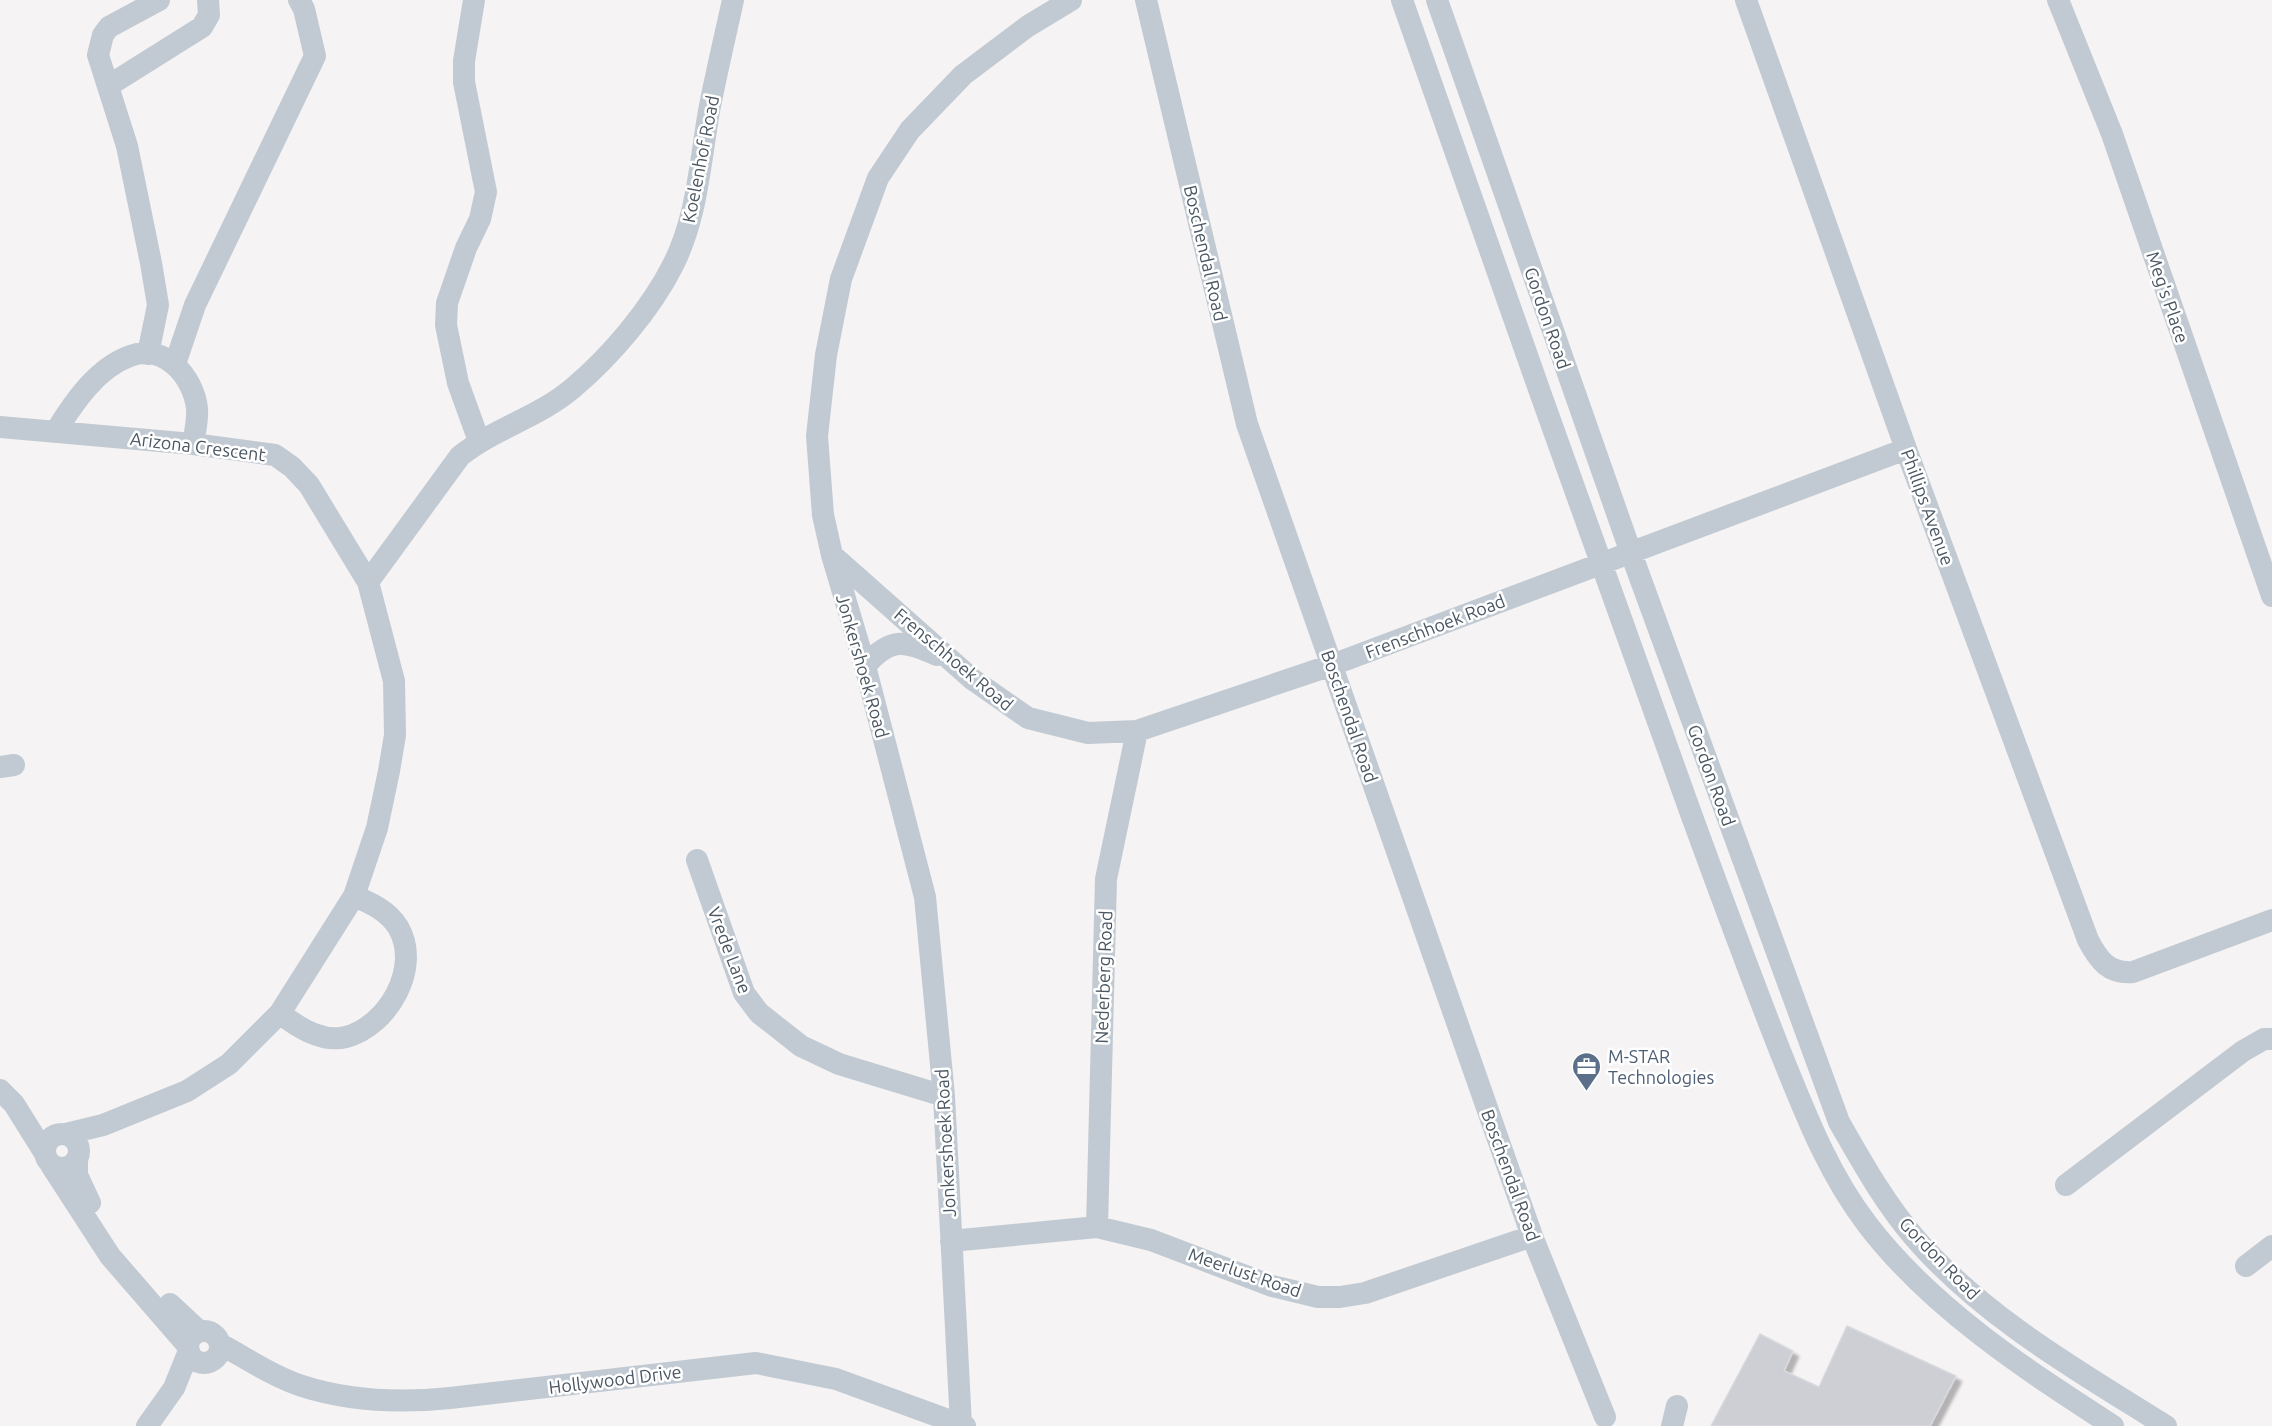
<svg xmlns="http://www.w3.org/2000/svg" width="2272" height="1426" font-family="Ubuntu,sans-serif">
	<defs>
		<filter id="shadow"><feDropShadow dx="5.5" dy="5.5" stdDeviation="1.5" flood-color="#0004"/></filter>
	</defs>
	<rect width="100%" height="100%" fill="#f5f3f3"/>
	<!-- building -->
	<path fill="#cdcfd5" stroke="#d7d9de" stroke-width="1.5" filter="url(#shadow)" d="M1847 1326 1956 1376 1930 1426H1711L1760 1334 1793 1351 1784 1371 1819 1387Z"/>
	<g fill="none" stroke-linecap="round" stroke-linejoin="round">
		<!-- minor -->
		<path stroke="#c1cad2" stroke-width="22" d="M474 0 464 61V82L486 192 480 219 466 248 447 303 446 325 458 383 479 441
			M1146 0 1247 424 1532 1236 1605 1417
			M1402 0C1497 271 1592 541 1690 811 1720 893 1750 975 1782 1056 1806 1115 1828 1173 1867 1224 1931 1308 2025 1369 2113 1426
			M1437 0 1631 553 1839 1122C1862 1162 1884 1202 1914 1237 1983 1317 2077 1370 2166 1426
			M1746 0 1906 449 2088 940C2099 961 2109 974 2133 972L2272 920
			M2058 0 2112 134 2272 596
			M108 86 202 27 209 15 208 0
			M148 354 158 305 151 263 127 146 98 55 103 35 109 27 159 0
			M175 364 195 305 315 56 304 9 299 0
			M0 427 193 444 275 455 292 467 309 485 368 582 394 681 395 735 389 771 377 828 354 896 280 1013 229 1064 187 1091 103 1125 66 1134
			M56 431C74 402 97 368 130 356 164 343 193 376 197 408 198 420 195 432 193 444
			M832 555 972 679 1028 718 1088 733 1137 731 1332 665 1906 449
			M368 582 460 456C495 428 539 417 573 388 610 357 651 309 673 265 697 218 700 163 709 111 716 74 725 37 733 0
			M865 666C890 637 905 640 937 655
			M0 767 14 765
			M697 860 744 993 759 1013 801 1046 839 1064 944 1096
			M280 1013C297 1027 322 1043 346 1037 388 1026 422 967 398 927 388 911 371 903 354 896
			M0 1090 14 1104 44 1152
			M45 1151a17 17 0 1 1 34 0a17 17 0 1 1-34 0Z
			M77 1159V1175L90 1203
			M51 1165 110 1256 188 1346
			M2066 1185 2243 1051 2264 1039H2272
			M1097 1227 1106 879 1137 731
			M951 1241 1097 1227 1151 1240 1272 1286 1318 1297H1340L1365 1293 1532 1236
			M2246 1266 2272 1246
			M170 1304 199 1331
			M188 1347a16 16 0 1 1 32 0a16 16 0 1 1-32 0Z
			M220 1344C246 1358 274 1377 302 1386 349 1401 402 1403 450 1398L756 1363 836 1379 965 1426
			M961 1425 944 1096 925 897 865 666 832 555 823 515 817 436 826 355 841 279 878 178 910 130 963 75 1028 26 1071 0
			M147 1426 174 1388 189 1351
			M1672 1426 1677 1406"/>
	</g>
	<!-- icons -->
	<defs>
		<symbol id="office-pin" viewBox="-11 -11 22 30"><path d="M0 17L-7.5 6A9.5 9.5 0 1 1 7.5 6Z" fill="#5c6f8a" stroke="#fff"/><path d="M-6-3h4V-5.5h4V-3h4V5H-6ZM-1-4.5V-3h2v-1.5ZM-6 0V1H6V0Z" fill="#fff"/></symbol>
	</defs>
	<g fill-rule="evenodd">
		<use href="#office-pin" x="1570" y="1050" width="33" height="45"/>
	</g>
	<g text-anchor="middle" dominant-baseline="central" stroke-width="5" stroke-linejoin="round" paint-order="stroke">
		<!-- street labels -->
		<g font-size="18" fill="#4a5661" stroke="#fff">
			<text transform="translate(700 159) rotate(-79)">Koelenhof Road</text>
			<text transform="translate(1206 253) rotate(77)">Boschendal Road</text>
			<text transform="translate(2168 297) rotate(71)">Meg's Place</text>
			<text transform="translate(1548 318) rotate(71)">Gordon Road</text>
			<text transform="translate(198 446) rotate(7)">Arizona Crescent</text>
			<text transform="translate(1928 507) rotate(70)">Phillips Avenue</text>
			<text transform="translate(1435 626) rotate(-21)">Frenschhoek Road</text>
			<text transform="translate(954 659) rotate(40)">Frenschhoek Road</text>
			<text transform="translate(863 666) rotate(74)">Jonkershoek Road</text>
			<text transform="translate(1350 716) rotate(71)">Boschendal Road</text>
			<text transform="translate(1712 775) rotate(70)">Gordon Road</text>
			<text transform="translate(730 950) rotate(69)">Vrede Lane</text>
			<text transform="translate(1103 977) rotate(-88)">Nederberg Road</text>
			<text transform="translate(945 1143) rotate(-93)">Jonkershoek Road</text>
			<text transform="translate(1511 1175) rotate(70)">Boschendal Road</text>
			<text transform="translate(1940 1258) rotate(46)">Gordon Road</text>
			<text transform="translate(1245 1272) rotate(19)">Meerlust Road</text>
			<text transform="translate(615 1379) rotate(-7)">Hollywood Drive</text>
		</g>
		<!-- service labels -->
		<g font-size="18" fill="#4e5e75" stroke="#fff" text-anchor="start">
			<text x="1608" y="1056">M-STAR<tspan x="1608" dy="21">Technologies</tspan></text>
		</g>
	</g>
</svg>
